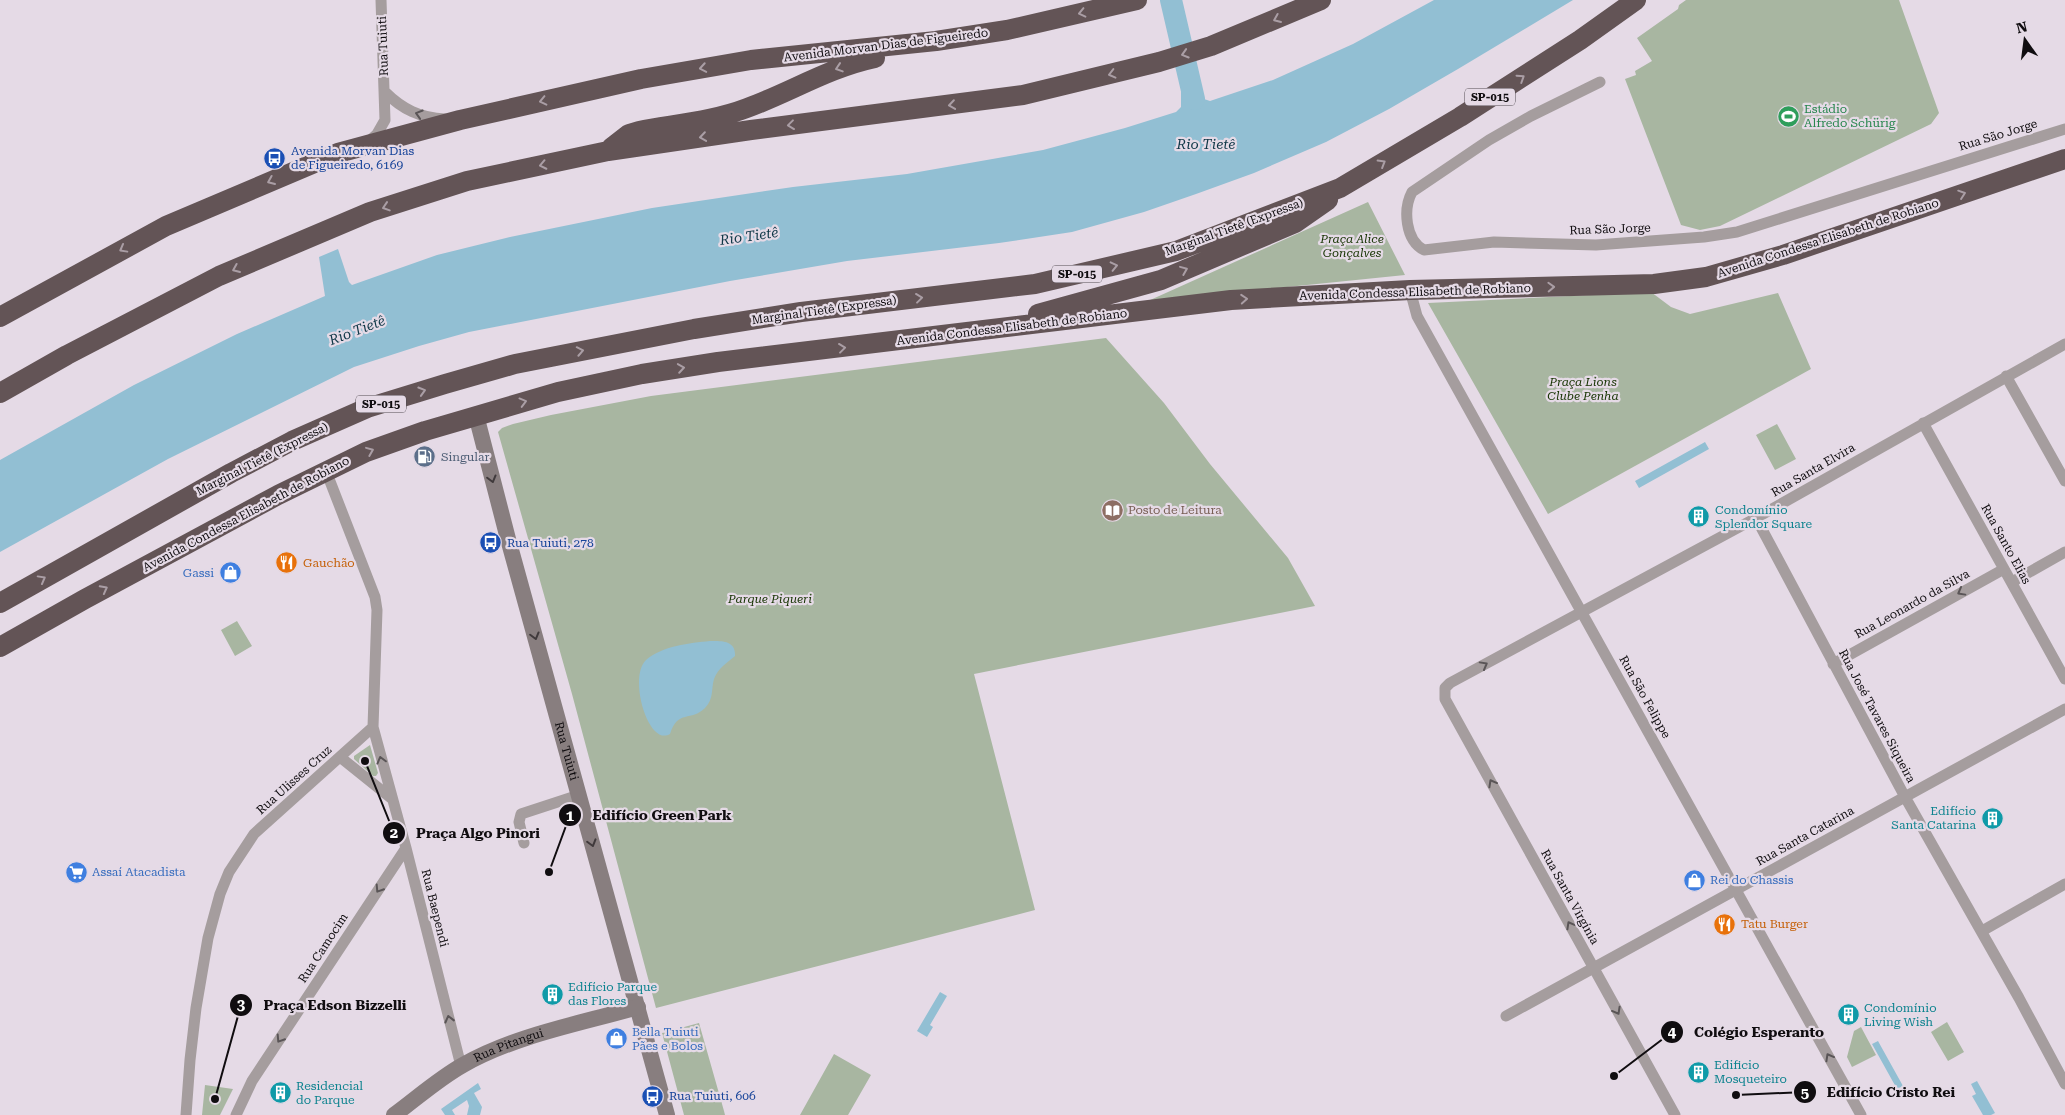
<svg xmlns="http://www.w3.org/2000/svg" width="2065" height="1115" font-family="'Roboto Serif',serif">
	<rect width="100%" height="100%" fill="#e5dae6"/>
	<!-- green -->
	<path fill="#a8b6a1" d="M1686 0H1899L1939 113 1931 124 1720 226 1700 230 1681 225 1625 79 1636 75 1635 71 1652 61 1637 38 1678 9 1679 5Z
		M1368 202 1405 275 1148 301Z
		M1651 292 1671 307 1690 314 1778 293 1811 369 1548 514 1428 303Z
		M1106 338 1164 403 1210 464 1288 558 1315 606 974 674 1035 910 656 1008 572 694 498 432 502 428 513 424 551 415 651 396Z
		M1777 424 1796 459 1775 470 1756 435Z
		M237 621 252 646 235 656 221 630Z
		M370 745 378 773 376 776H373L354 759V756Z
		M1947 1022 1964 1052 1948 1061 1931 1032Z
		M699 1023 724 1111 725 1115H684L662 1033Z
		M1861 1027 1876 1055 1852 1067 1847 1057 1854 1031Z
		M834 1054 871 1075 848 1115H800Z
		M205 1085 233 1089 220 1115H202Z"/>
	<!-- water -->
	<path fill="#92bfd3" d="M1434 0H1573L1458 69 1389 109 1326 142 1254 173 1196 194 1144 212 1072 232 999 243 847 261 730 281 469 332 419 346 354 367 168 459 0 552V460L134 385 237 334 325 296 319 257 338 249 349 282 352 285 437 255 510 237 652 208 793 187 907 174 1043 150 1125 128 1176 112 1181 107V71L1196 67 1204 99 1210 101 1273 80 1353 44Z
		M1705 442 1709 449 1639 488 1635 481Z
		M710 641C721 641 736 640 735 656 727 663 718 668 714 679 711 689 714 699 705 708 691 722 678 709 670 734 648 747 628 677 646 660 662 646 690 643 710 641Z
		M940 992 947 996 930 1025 933 1027 927 1037 917 1031Z
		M1878 1041 1903 1086 1897 1089 1872 1044Z
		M1977 1081 1995 1113 1991 1115H1983L1972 1096 1976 1094 1971 1084Z
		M478 1083 481 1089 474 1093 482 1107 480 1115H467L469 1106 467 1100 452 1110 455 1115H445L441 1109Z"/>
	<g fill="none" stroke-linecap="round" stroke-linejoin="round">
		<!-- river -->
		<path stroke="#92bfd3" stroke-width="22" d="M1171 0 1194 99"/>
		<!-- street -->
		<path stroke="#a59d9e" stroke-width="11" d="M1600 82 1531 116 1489 140 1412 192C1403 209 1405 240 1424 250L1494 242 1596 245 1704 237 1737 232 2065 129
			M385 92C402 109 420 118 445 119
			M368 142 377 134 385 120 381 0
			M1410 290 1417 316 1861 1115
			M2006 376 2065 481
			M1923 423 2065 679
			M326 471 375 597 377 610 373 727 406 848 461 1066
			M1756 518 1905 797 2019 998 2065 1084
			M2012 582 2065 552
			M1833 664 2004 569
			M340 757 391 798
			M524 843 519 822 521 814 579 795
			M1982 931 2065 884
			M1506 1016 2065 709
			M186 1115 190 1060 196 1008 208 938 220 894 229 872 254 834 373 727
			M236 1115 252 1081 406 848
			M1675 1115 1445 699V688L1450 683 1756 518 2065 344"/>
		<!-- secondary -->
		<g stroke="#887e7f" stroke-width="16">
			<path id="s1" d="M476 415 508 539 667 1115"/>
			<path id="s2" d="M394 1115C416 1099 438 1079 463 1065 516 1035 579 1024 638 1007"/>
		</g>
		<!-- highway -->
		<path stroke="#635456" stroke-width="20" d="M611 148 629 134 639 131C675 124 713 121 747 108 791 92 828 68 875 58
			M1038 314 1161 280 1295 223 1328 200
			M0 317 166 226 338 153 460 120 641 79 751 60 936 41 1007 30 1137 0
			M0 393 67 355 219 276 370 212 467 181 608 151 751 130 1023 95 1159 62 1211 46 1321 0
			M0 603 231 473 292 441 367 408 445 384 515 364 694 329 801 312 1035 284 1176 251 1340 188 1460 117 1580 40 1636 0
			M0 647 85 599 278 495 366 452 425 431 558 392 642 374 718 362 1231 300 1410 290 1654 284 1706 277 1783 255 2065 159"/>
	</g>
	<!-- one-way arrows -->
	<defs><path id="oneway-chevron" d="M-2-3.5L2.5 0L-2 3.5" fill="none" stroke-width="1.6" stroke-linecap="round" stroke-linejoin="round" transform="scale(1.25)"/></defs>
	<g stroke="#aa9ea5">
		<use href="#oneway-chevron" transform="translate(1082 13) rotate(167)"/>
		<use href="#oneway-chevron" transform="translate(1277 19) rotate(157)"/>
		<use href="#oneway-chevron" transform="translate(1185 54) rotate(163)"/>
		<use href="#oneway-chevron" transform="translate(703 68) rotate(170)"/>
		<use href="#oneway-chevron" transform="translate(839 68) rotate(162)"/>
		<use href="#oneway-chevron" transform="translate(1112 74) rotate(166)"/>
		<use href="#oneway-chevron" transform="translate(1521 78) rotate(-33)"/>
		<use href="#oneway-chevron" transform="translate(543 101) rotate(167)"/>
		<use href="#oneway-chevron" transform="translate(952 105) rotate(172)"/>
		<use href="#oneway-chevron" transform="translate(791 125) rotate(173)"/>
		<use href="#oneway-chevron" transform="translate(703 137) rotate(172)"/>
		<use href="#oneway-chevron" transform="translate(1382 163) rotate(-31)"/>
		<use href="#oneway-chevron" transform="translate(543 165) rotate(168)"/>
		<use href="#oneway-chevron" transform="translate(271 181) rotate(157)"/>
		<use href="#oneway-chevron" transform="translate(1962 194) rotate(-19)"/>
		<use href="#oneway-chevron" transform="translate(386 207) rotate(162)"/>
		<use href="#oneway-chevron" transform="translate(123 249) rotate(151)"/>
		<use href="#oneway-chevron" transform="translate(1114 266) rotate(-13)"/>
		<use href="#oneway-chevron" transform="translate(236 269) rotate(157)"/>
		<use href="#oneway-chevron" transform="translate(1184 270) rotate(-22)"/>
		<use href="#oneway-chevron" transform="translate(1551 287) rotate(-2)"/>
		<use href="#oneway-chevron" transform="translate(919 298) rotate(-7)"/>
		<use href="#oneway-chevron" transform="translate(1244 299) rotate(-4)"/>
		<use href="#oneway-chevron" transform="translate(842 348) rotate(-7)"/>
		<use href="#oneway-chevron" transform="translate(580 351) rotate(-11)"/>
		<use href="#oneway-chevron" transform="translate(681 368) rotate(-9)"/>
		<use href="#oneway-chevron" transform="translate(422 391) rotate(-17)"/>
		<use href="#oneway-chevron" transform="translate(523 402) rotate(-15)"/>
		<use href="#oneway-chevron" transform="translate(370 451) rotate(-22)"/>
		<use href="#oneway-chevron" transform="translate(42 579) rotate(-29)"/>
		<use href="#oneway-chevron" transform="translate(104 589) rotate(-28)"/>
	</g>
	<g stroke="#5a5557">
		<use href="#oneway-chevron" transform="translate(419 114) rotate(-163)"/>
		<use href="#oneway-chevron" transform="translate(1961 592) rotate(151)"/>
		<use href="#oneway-chevron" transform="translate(1484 665) rotate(-29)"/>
		<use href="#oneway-chevron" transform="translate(381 760) rotate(-105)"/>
		<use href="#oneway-chevron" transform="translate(1492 783) rotate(-119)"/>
		<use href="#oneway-chevron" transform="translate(379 889) rotate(123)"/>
		<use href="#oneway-chevron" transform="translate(1570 925) rotate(-119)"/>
		<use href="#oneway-chevron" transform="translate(1617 1011) rotate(61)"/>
		<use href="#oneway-chevron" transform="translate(449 1019) rotate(-104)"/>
		<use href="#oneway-chevron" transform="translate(280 1039) rotate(123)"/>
		<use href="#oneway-chevron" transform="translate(1829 1057) rotate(-119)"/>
	</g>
	<g stroke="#403a3c">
		<use href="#oneway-chevron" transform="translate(492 479) rotate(75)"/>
		<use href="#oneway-chevron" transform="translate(535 636) rotate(75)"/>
		<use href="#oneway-chevron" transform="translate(592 843) rotate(74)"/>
	</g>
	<!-- icons -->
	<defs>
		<symbol id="stadium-disc" viewBox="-11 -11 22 22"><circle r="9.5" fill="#2e9e5b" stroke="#e5dae6"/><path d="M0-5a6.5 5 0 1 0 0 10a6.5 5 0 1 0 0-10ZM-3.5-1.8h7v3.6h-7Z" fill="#fff"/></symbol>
		<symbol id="bus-disc" viewBox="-11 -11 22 22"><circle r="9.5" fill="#1a4fb4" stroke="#e5dae6"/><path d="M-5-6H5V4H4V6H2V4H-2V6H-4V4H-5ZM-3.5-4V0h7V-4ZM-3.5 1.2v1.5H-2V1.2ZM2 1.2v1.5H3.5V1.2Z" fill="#fff"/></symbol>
		<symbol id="fuel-disc" viewBox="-11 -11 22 22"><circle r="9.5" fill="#5c6f8a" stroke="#e5dae6"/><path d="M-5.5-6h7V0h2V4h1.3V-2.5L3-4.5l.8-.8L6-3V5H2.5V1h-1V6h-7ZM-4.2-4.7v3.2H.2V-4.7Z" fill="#fff"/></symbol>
		<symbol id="library-disc" viewBox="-11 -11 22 22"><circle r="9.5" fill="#8d6e63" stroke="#e5dae6"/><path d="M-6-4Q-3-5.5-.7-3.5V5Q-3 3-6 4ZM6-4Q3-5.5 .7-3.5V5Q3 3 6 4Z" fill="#fff"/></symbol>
		<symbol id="building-disc" viewBox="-11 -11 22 22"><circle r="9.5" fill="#0f9aa8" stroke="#e5dae6"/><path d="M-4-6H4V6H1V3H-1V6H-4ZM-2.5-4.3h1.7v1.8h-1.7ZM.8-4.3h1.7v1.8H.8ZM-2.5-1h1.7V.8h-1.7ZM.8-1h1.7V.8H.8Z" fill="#fff"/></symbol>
		<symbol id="restaurant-disc" viewBox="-11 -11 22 22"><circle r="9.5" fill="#e8710a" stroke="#e5dae6"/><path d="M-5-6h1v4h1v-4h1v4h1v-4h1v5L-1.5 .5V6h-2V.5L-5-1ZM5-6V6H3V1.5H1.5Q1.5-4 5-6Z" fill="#fff"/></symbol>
		<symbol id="shop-disc" viewBox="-11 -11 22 22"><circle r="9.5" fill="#3f7fe0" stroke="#e5dae6"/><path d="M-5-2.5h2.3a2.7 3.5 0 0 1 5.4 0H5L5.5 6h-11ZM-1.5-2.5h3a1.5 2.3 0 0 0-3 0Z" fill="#fff"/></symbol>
		<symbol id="supermarket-disc" viewBox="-11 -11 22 22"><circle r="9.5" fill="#3f7fe0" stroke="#e5dae6"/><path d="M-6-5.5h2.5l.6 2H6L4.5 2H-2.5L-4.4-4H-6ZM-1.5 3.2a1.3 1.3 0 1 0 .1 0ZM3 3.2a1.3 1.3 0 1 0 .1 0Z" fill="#fff"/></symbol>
	</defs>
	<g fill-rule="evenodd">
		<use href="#stadium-disc" x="1776" y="104" width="25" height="25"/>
		<use href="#bus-disc" x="262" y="146" width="25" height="25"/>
		<use href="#fuel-disc" x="412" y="444" width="25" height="25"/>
		<use href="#library-disc" x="1100" y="498" width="25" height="25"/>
		<use href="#building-disc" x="1686" y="504" width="25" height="25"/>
		<use href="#bus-disc" x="478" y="530" width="25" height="25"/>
		<use href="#restaurant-disc" x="274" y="550" width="25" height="25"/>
		<use href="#shop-disc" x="218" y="560" width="25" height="25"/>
		<use href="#building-disc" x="1980" y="806" width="25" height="25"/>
		<use href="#supermarket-disc" x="64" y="860" width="25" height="25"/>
		<use href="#shop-disc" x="1682" y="868" width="25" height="25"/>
		<use href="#restaurant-disc" x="1712" y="912" width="25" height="25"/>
		<use href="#building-disc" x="540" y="982" width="25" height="25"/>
		<use href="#building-disc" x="1836" y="1002" width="25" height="25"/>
		<use href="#shop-disc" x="604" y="1026" width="25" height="25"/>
		<use href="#building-disc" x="1686" y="1060" width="25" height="25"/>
		<use href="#building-disc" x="268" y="1080" width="25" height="25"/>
		<use href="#bus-disc" x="640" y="1084" width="25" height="25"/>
	</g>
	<g text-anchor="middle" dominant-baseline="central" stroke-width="4.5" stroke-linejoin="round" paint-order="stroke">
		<!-- shield labels -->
		<g fill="#e5dae6" stroke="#504a50" stroke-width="1">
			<rect x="1465" y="88.5" width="50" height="17" rx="4"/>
			<rect x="1052" y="265.5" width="50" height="17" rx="4"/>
			<rect x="356" y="395.5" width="50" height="17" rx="4"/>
		</g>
		<g font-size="11" font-weight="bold" fill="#100d10">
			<text x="1490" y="97">SP-015</text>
			<text x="1077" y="274">SP-015</text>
			<text x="381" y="404">SP-015</text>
		</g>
		<!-- street labels -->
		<g font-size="12" fill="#100d10" stroke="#e5dae6">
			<text transform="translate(886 45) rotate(-7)">Avenida Morvan Dias de Figueiredo</text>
			<text transform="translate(383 46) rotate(-92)">Rua Tuiuti</text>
			<text transform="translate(1998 135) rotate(-17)">Rua São Jorge</text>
			<text transform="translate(1234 227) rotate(-20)">Marginal Tietê (Expressa)</text>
			<text transform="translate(1610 229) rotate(-2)">Rua São Jorge</text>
			<text transform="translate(1828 238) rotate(-18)">Avenida Condessa Elisabeth de Robiano</text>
			<text transform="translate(1415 292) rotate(-2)">Avenida Condessa Elisabeth de Robiano</text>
			<text transform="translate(824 310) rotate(-8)">Marginal Tietê (Expressa)</text>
			<text transform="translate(1012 327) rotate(-7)">Avenida Condessa Elisabeth de Robiano</text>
			<text transform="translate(262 459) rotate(-27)">Marginal Tietê (Expressa)</text>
			<text transform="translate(1813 470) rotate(-30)">Rua Santa Elvira</text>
			<text transform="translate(246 514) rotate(-28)">Avenida Condessa Elisabeth de Robiano</text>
			<text transform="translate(2006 544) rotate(61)">Rua Santo Elias</text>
			<text transform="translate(1912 604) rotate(-29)">Rua Leonardo da Silva</text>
			<text transform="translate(1645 697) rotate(61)">Rua São Felippe</text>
			<text transform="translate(1877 716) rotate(62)">Rua José Tavares Siqueira</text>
			<text stroke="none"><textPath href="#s1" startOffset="348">Rua Tuiuti</textPath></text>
			<text transform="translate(294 780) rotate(-42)">Rua Ulisses Cruz</text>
			<text transform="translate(1805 836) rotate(-29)">Rua Santa Catarina</text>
			<text transform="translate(1570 897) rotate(61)">Rua Santa Virgínia</text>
			<text transform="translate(435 908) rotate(76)">Rua Baependi</text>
			<text transform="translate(323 948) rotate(-57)">Rua Camocim</text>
			<text stroke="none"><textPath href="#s2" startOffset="135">Rua Pitangui</textPath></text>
		</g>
		<!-- leisure labels -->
		<g font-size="12" fill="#27864d" stroke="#e5dae6" text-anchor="start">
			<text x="1804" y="109">Estádio<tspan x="1804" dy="14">Alfredo Schürig</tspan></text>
		</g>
		<!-- transit labels -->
		<g font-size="12" fill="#164399" stroke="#e5dae6" text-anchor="start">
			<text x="291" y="151">Avenida Morvan Dias<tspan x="291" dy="14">de Figueiredo, 6169</tspan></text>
			<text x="507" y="543">Rua Tuiuti, 278</text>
			<text x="669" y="1096">Rua Tuiuti, 606</text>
		</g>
		<!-- park labels -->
		<g font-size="12" font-style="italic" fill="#153300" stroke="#e5dae6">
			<text x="1352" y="239">Praça Alice<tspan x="1352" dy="14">Gonçalves</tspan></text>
			<text x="1583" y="382">Praça Lions<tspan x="1583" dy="14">Clube Penha</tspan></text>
			<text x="770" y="599">Parque Piqueri</text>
		</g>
		<!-- service labels -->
		<g font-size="12" fill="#4e5e75" stroke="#e5dae6" text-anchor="start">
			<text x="441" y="457">Singular</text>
		</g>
		<!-- education labels -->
		<g font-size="12" fill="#785e54" stroke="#e5dae6" text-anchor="start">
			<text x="1128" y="510">Posto de Leitura</text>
		</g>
		<!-- culture labels -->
		<g font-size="12" fill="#0d838f" stroke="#e5dae6" text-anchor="start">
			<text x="1715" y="510">Condomínio<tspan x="1715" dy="14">Splendor Square</tspan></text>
			<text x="1976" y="811" text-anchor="end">Edifício<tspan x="1976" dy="14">Santa Catarina</tspan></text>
			<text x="568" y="987">Edifício Parque<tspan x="568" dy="14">das Flores</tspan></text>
			<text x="1864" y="1008">Condomínio<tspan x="1864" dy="14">Living Wish</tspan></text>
			<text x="1714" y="1065">Edificio<tspan x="1714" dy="14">Mosqueteiro</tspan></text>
			<text x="296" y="1086">Residencial<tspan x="296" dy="14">do Parque</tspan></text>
		</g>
		<!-- food labels -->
		<g font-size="12" fill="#c56008" stroke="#e5dae6" text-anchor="start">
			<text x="303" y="563">Gauchão</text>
			<text x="1741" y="924">Tatu Burger</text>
		</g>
		<!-- shop labels -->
		<g font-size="12" fill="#366cbe" stroke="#e5dae6" text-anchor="start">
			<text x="214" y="573" text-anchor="end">Gassi</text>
			<text x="92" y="872">Assaí Atacadista</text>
			<text x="1710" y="880">Rei do Chassis</text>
			<text x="632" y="1032">Bella Tuiuti<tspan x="632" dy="14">Pães e Bolos</tspan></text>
		</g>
		<!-- water labels -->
		<g font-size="14" font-style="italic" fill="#0f3747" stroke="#e5dae6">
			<text x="1206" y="144">Rio Tietê</text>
			<text transform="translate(749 236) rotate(-8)">Rio Tietê</text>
			<text transform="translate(357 330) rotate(-21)">Rio Tietê</text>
		</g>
	</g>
	<!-- callouts -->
	<path fill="none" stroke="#100d10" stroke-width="2" d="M549 872L570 815M365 761L394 833M215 1099L241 1005M1614 1076L1672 1032M1736 1095L1805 1092"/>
	<g fill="#100d10" stroke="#e5dae6" stroke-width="2">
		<circle cx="549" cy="872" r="5"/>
		<circle cx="365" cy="761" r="5"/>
		<circle cx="215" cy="1099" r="5"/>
		<circle cx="1614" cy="1076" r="5"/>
		<circle cx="1736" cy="1095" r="5"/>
		<circle cx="570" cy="815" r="12"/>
		<circle cx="394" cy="833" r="12"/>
		<circle cx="241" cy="1005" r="12"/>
		<circle cx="1672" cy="1032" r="12"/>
		<circle cx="1805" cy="1092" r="12"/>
	</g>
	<g font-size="15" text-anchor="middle" font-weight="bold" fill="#fff">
		<text x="570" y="821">1</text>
		<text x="394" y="838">2</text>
		<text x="241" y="1010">3</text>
		<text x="1672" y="1037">4</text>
		<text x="1805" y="1098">5</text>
	</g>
	<g font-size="14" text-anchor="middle" font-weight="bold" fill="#100d10" stroke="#e5dae6" stroke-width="4.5" stroke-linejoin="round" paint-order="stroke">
		<text x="662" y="820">Edifício Green Park</text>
		<text x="478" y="838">Praça Algo Pinori</text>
		<text x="335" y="1010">Praça Edson Bizzelli</text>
		<text x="1759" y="1037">Colégio Esperanto</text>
		<text x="1891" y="1097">Edifício Cristo Rei</text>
	</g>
	<!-- north arrow -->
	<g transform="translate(2025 40) rotate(346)" stroke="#e5dae6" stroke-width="4" paint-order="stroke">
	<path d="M0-4L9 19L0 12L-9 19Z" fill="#100d10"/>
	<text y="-8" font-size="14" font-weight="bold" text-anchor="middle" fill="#100d10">N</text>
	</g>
</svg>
